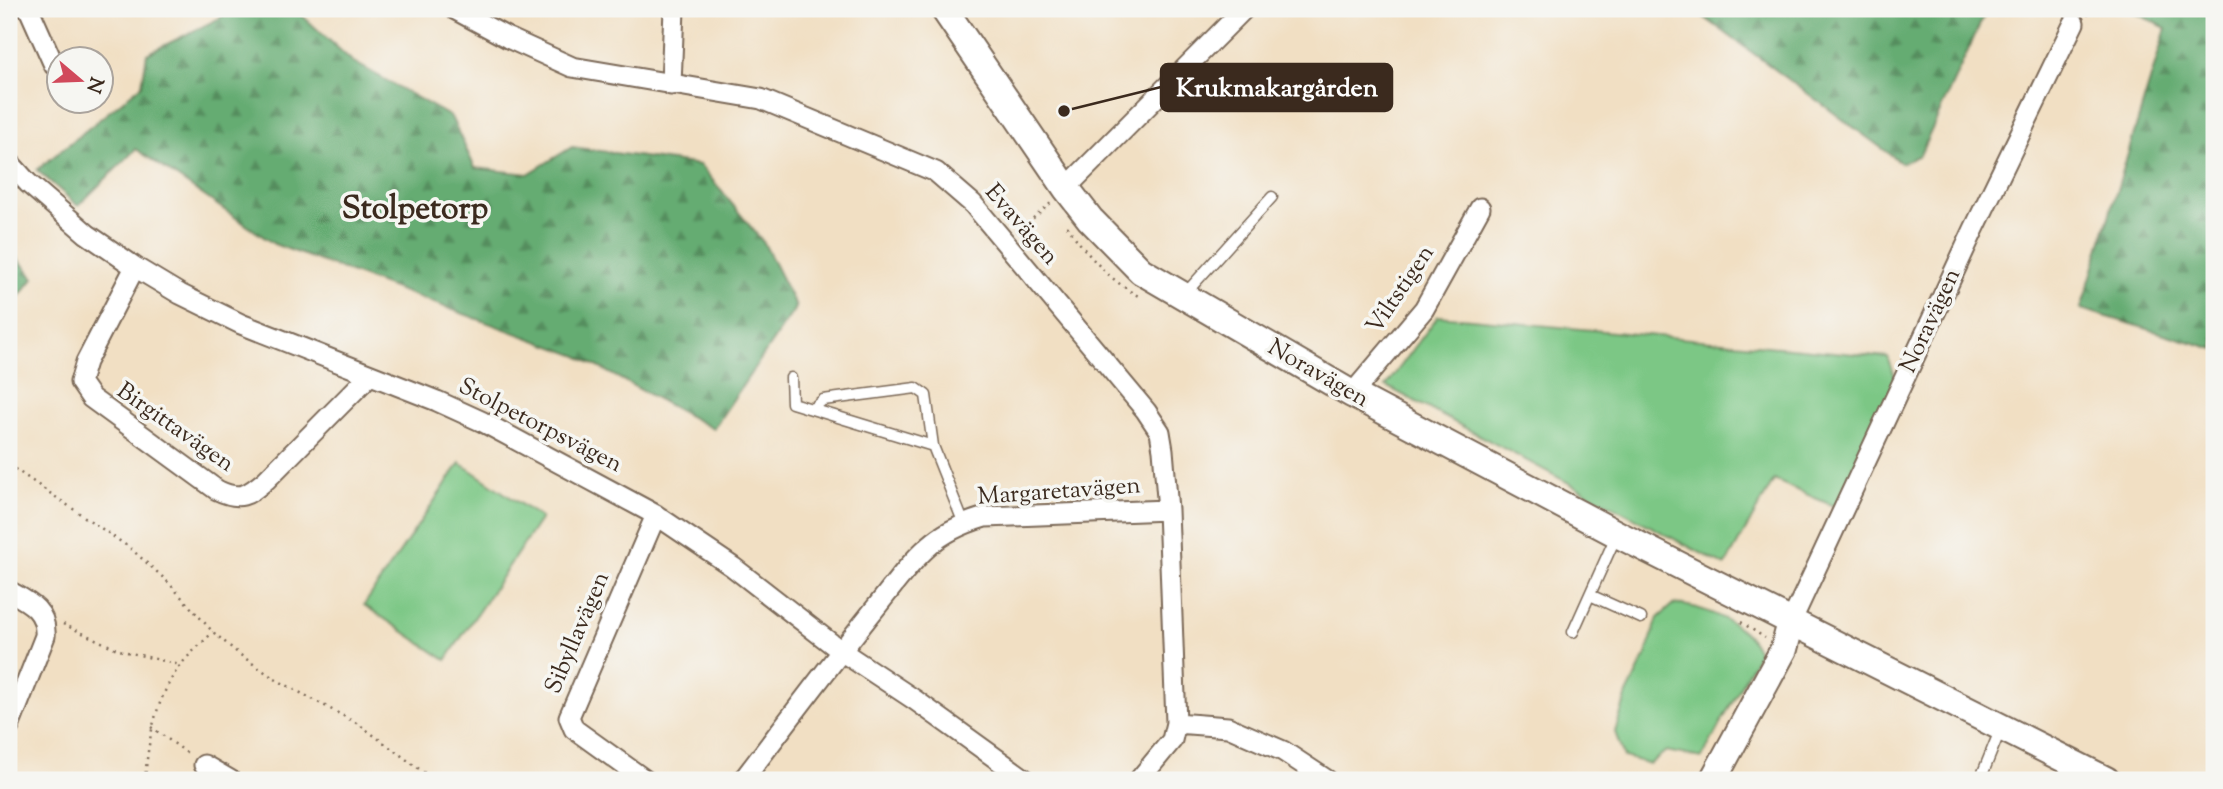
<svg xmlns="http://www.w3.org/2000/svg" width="2223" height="789" font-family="'Sorts Mill Goudy',serif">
	<defs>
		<pattern id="forest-firs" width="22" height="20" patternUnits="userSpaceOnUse" patternTransform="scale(1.75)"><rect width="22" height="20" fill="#65ac72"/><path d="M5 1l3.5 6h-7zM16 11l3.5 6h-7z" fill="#548c5d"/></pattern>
	</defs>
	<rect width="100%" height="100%" fill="#f6f6f2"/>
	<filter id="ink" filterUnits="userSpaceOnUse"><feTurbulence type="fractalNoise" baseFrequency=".0143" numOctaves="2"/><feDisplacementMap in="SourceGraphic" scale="14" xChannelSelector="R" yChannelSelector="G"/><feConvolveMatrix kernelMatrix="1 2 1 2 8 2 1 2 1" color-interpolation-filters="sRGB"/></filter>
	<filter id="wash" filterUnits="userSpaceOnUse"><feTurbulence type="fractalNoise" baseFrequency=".00686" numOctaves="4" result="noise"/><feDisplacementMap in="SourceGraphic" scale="28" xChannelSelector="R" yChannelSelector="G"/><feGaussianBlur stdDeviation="1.57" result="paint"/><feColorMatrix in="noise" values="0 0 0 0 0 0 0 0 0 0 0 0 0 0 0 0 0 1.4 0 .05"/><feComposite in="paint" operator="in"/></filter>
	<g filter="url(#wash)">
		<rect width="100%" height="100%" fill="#f1dfc3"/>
		<!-- green -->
		<path fill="#7cc785" stroke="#5c7852" stroke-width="2" d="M1438 316 1888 357 1897 382 1838 508 1774 480 1725 566 1386 386Z
			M460 463 541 518 446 660 364 605Z
			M1674 604C1696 605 1730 618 1746 634 1751 639 1755 646 1759 652L1702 758 1666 751 1650 764 1624 757 1615 732 1627 694 1645 657 1658 618Z"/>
		<!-- forest -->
		<path fill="url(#forest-firs)" stroke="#506b48" stroke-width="2" d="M232 9H295L352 61 451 117 475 168 528 174 572 147 700 165 764 243 796 307 713 429 578 356 274 244 136 149 78 206 37 170 142 85 147 54 220 18Z
			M1693 9H1987L1920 155 1902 163Z
			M2128 9H2214V349L2081 309 2166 28Z
			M9 243 13 253 34 278 9 308Z"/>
	</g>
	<g filter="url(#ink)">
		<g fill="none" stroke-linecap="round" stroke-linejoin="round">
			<defs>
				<path id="lane" d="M1183 296 1272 197
					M791 378 792 403 933 446 964 524
					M812 409 823 400 916 388 926 395 933 446
					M1590 595 1641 618
					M1573 632 1617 534
					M1980 780 2001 728"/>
				<path id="street" d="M29 9 54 65
					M454 9 508 38 572 67 761 99 936 172 973 204 1146 411 1160 432 1163 450 1168 510 1176 723 1172 740 1139 780
					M671 85 674 9
					M9 162 28 183 87 234 135 267 180 294 241 324 437 401 483 422 656 515 733 567 841 651 915 700 1026 780
					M1066 188 1244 9
					M135 267 86 362 80 382 91 398 217 490C240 501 247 496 266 480L370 375
					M1352 394 1424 309 1480 208
					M9 591C29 602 47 610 45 636L9 727
					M1791 622 1974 229 2074 23
					M1176 723 1228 727 1283 751 1327 780
					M204 765 230 780
					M645 780 574 729 569 717 656 515
					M743 780C786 723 829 666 873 611 891 589 908 564 929 546 945 531 965 523 985 517L1168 510"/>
				<path id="secondary" d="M944 9 1066 188 1090 219 1141 271 1352 394 1617 534 2106 780
					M1713 780 1784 649 1791 622"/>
			</defs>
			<!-- lane casing -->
			<use href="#lane" stroke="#7b6958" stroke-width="13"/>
			<!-- street casing -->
			<use href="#street" stroke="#7b6958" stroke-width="23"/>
			<!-- secondary casing -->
			<use href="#secondary" stroke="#7b6958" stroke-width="30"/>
			<!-- path -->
			<path stroke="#7b6958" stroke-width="2.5" stroke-dasharray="2 5" stroke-linecap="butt" d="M2087 15 2096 9
				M1067 226C1087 255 1111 282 1142 298
				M1017 232 1052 202
				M9 465 130 548 166 580 213 632 239 654 275 679 360 725 434 780
				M1741 622 1765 638
				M63 624 119 650 180 665
				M151 727 190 755
				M145 780C148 740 155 701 179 667 189 654 202 643 213 632"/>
			<!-- lane -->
			<use href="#lane" stroke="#fff" stroke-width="10"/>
			<!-- street -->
			<use href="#street" stroke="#fff" stroke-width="19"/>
			<!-- secondary -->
			<use href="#secondary" stroke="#fff" stroke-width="26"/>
		</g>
	</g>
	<g text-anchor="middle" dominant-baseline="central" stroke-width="7" stroke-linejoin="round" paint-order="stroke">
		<!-- street labels -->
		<g font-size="24" fill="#3b2a1e" stroke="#f6f6f2">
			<text transform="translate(1021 225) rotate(49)">Evavägen</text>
			<text transform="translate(1401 290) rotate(-56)">Viltstigen</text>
			<text transform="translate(1931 321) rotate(-65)">Noravägen</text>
			<text transform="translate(1318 374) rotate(30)">Noravägen</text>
			<text transform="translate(540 426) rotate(27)">Stolpetorpsvägen</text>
			<text transform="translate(175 428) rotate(35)">Birgittavägen</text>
			<text transform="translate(1059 492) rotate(-4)">Margaretavägen</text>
			<text transform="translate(578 633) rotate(-67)">Sibyllavägen</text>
		</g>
		<!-- district labels -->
		<g font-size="32" font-weight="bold" fill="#3b2a1e" stroke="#f6f6f2">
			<text x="415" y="210">Stolpetorp</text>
		</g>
	</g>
	<!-- callouts -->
	<path fill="none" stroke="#3b2a1e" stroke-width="2.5" d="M1064 111L1161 87"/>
	<circle fill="#3b2a1e" stroke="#f6f6f2" stroke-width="2.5" cx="1064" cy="111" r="7"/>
	<rect fill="#3b2a1e" stroke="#3b2a1e" stroke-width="2.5" x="1161" y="64" width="231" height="47" rx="7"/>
	<g font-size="26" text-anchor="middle" font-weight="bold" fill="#fff">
		<text x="1277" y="96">Krukmakargården</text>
	</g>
	<!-- margin -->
	<rect width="2223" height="789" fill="none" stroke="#f6f6f2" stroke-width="35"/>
	<!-- north arrow -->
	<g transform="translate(80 80) rotate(109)"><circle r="33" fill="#f6f6f2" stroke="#aba49d" stroke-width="2"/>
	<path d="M0-5L12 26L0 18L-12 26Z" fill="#d1495b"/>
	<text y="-10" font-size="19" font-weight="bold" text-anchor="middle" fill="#3b2a1e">N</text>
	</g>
</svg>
